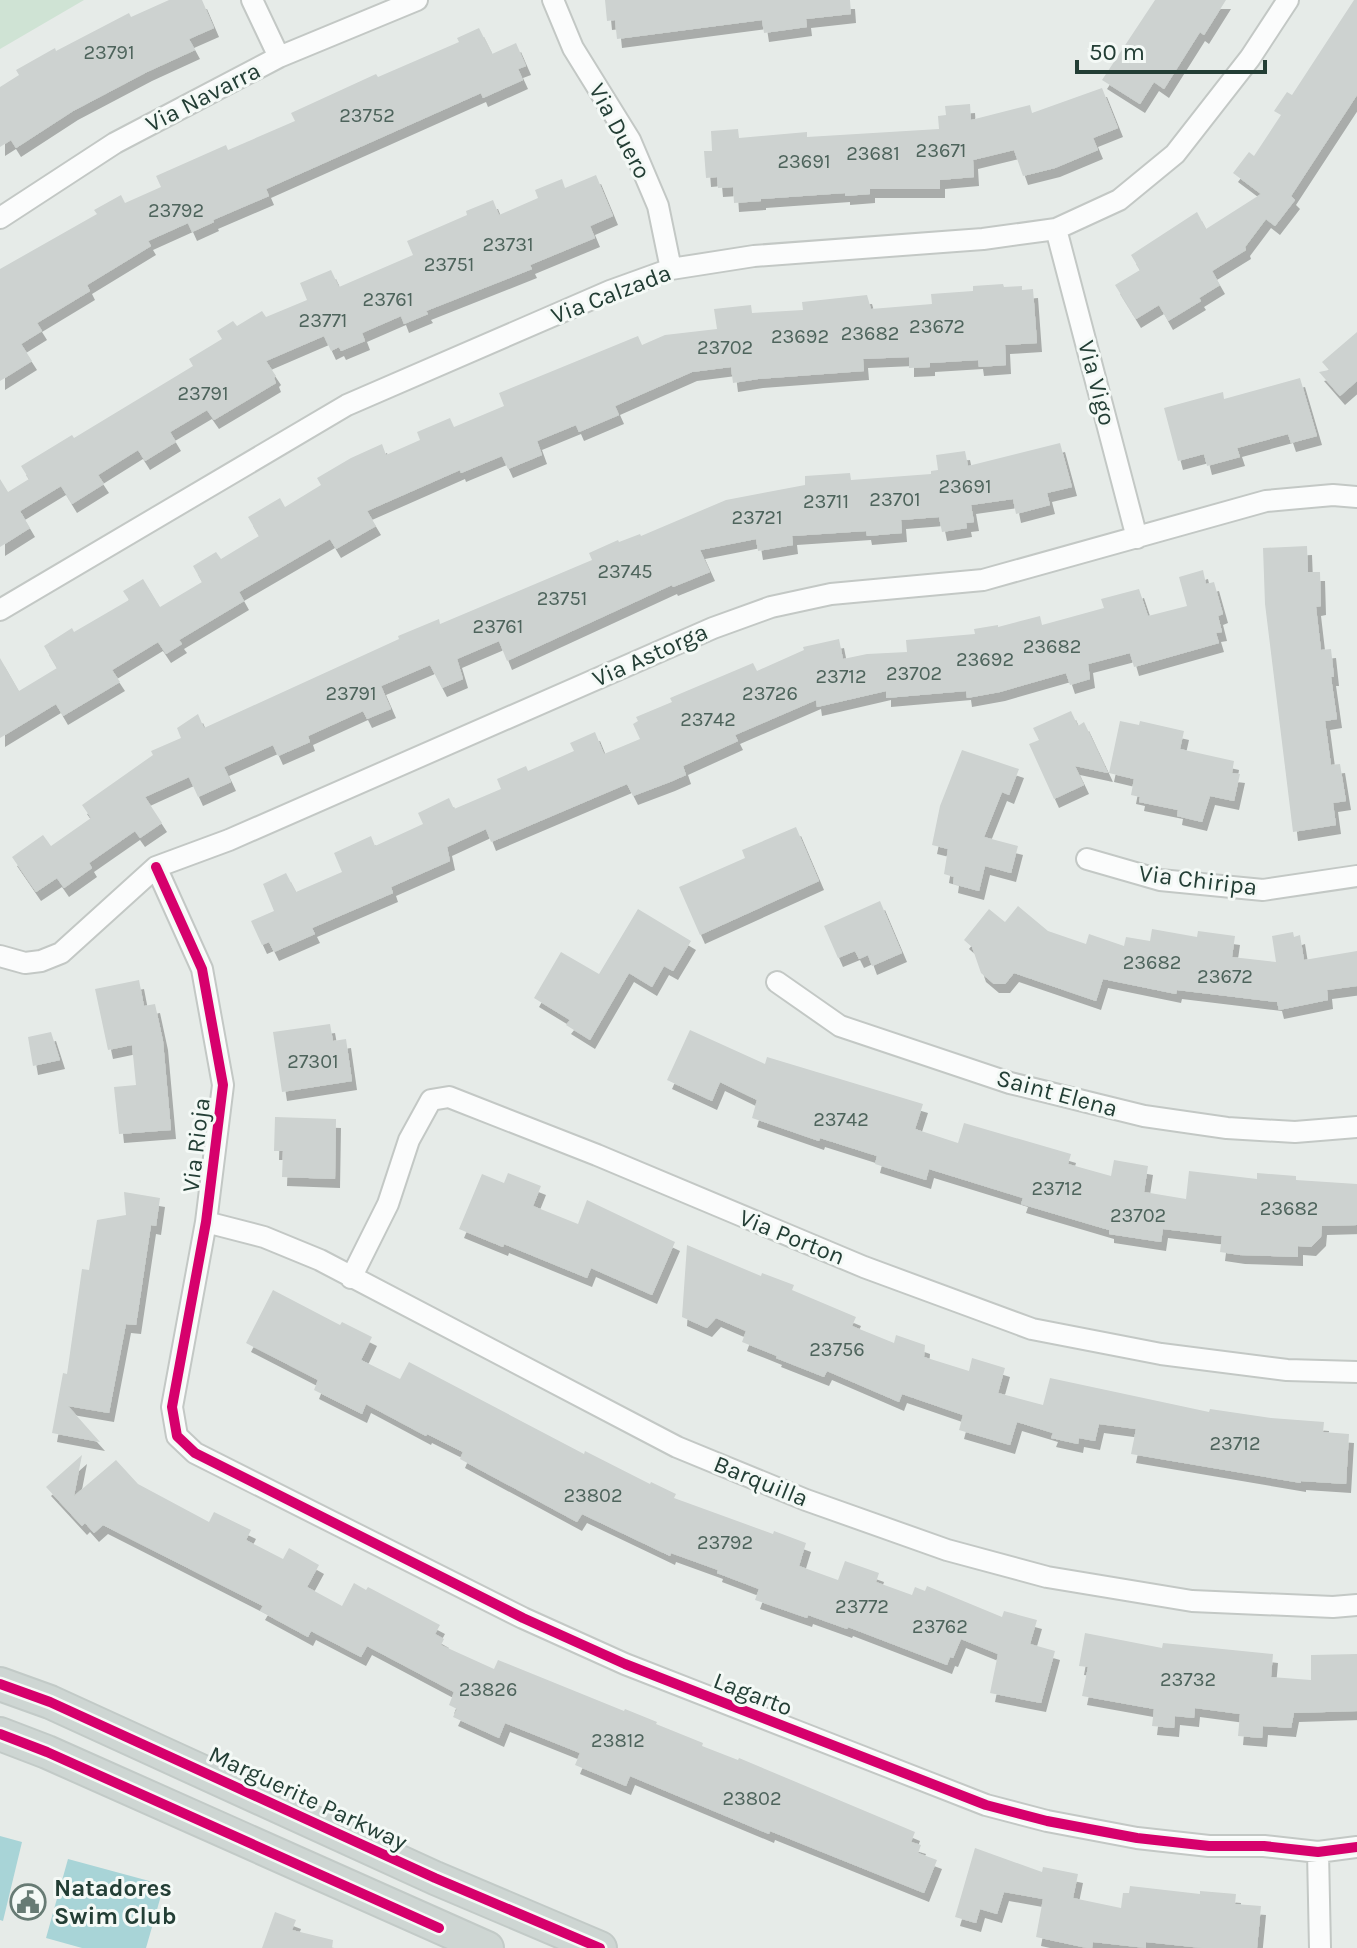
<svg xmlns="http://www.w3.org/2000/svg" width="1357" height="1948" font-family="Karla,sans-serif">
	<defs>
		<filter id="shadow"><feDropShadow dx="5" dy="9" stdDeviation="0" flood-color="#0004"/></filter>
	</defs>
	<rect width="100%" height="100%" fill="#e6ebe8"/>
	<!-- green -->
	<path fill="#cfe3d4" d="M0 0H84L0 49Z"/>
	<!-- water -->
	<path fill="#a8d4d7" d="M0 1836 22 1842 3 1921 0 1920Z
		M68 1859 164 1885 146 1948H82L46 1938Z"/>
	<!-- building -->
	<path fill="#cdd2d0" filter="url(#shadow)" d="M169 0H202L214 28 189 39 195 50 147 72 73 111 16 148 11 140 0 147V87L19 75 16 70 55 48 56 51 129 13 131 17Z
		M605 0H850L851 14 806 19 807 27 764 33 762 20 617 39 615 20 607 21Z
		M1155 0H1226L1204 35 1200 32 1164 89 1154 82 1140 104 1102 80Z
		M1354 0H1357V95L1291 196 1295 200 1275 226 1266 219 1245 247 1246 250 1212 271 1220 285 1199 298 1201 301 1168 321 1159 305 1136 319 1115 285 1140 270 1131 255 1197 212 1206 229 1261 194 1233 173 1249 152 1254 156 1281 115 1274 111 1287 92 1292 95Z
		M479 28 492 54 516 43 526 66 518 69 523 80 483 98 481 93 266 189 269 196 213 220 214 222 192 232 188 223 148 241 151 246 87 285 90 291 37 323 42 331 21 344 32 361 0 381V269L97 214 94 210 121 195 125 203 161 187 156 176 226 145 228 150 295 121 291 113 376 74 378 77 459 42 457 38Z
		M1102 88 1118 128 1093 138 1098 150 1055 168 1023 176 1014 150 973 160 974 177 940 180V189H870V194L845 196V193L761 199V201L734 203 733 187 718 188 717 177 706 178 704 151H712L711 131 738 129 739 138 807 132V137L939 129 938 116 946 115 945 106 970 104 971 120 1030 105 1032 113Z
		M596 175 613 216 590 226 595 238 530 265 532 269 426 311 428 314 404 324 401 316 362 333 365 341 341 351 339 347 331 351 324 336 266 361 276 376 274 378 276 383 214 420 207 410 170 432 176 442 145 461 138 450 98 475 104 484 72 504 61 486 20 511 30 528 0 547V479L8 492 29 479 21 466 72 435 74 438 193 366 189 359 222 339 217 331 233 321 237 326 262 311 266 317 307 300 300 283 331 270 339 287 413 255 407 241 467 215 466 211 493 200 499 215 538 198 535 190 562 179 565 188Z
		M1003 284 1004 287 1022 286V290L1033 289 1037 343 1005 345 1006 365 979 367 978 360 930 363V367L909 368V357L863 359 864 371 758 379 733 383 731 367 692 372 615 406 619 415 579 432 576 425 537 441 542 455 508 469 502 456 461 473 460 470 367 511 376 526 336 549 330 539 239 592 244 601 179 640 182 644 166 654 158 642 112 670 120 682 63 716 56 704 0 738V658L19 691 57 668 44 646 72 628 74 632 129 600 123 591 143 579 160 607 202 582 193 566 216 552 221 559 259 536 248 517 280 498 285 507 321 485 317 478 351 458 382 444 386 455 420 440 417 432 450 418 454 427 504 406 499 393 638 336 642 345 665 335 717 329 714 309 751 305 752 313 803 310 802 302 867 295 871 309 932 304 931 294 973 291V286Z
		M1357 332V381L1340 396 1319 372 1329 370 1322 362Z
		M1300 378 1317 436 1291 443 1288 434 1237 448 1240 457 1207 466 1204 454 1178 461 1164 408 1223 392 1224 399Z
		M1060 443 1072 487 1047 493 1050 505 1016 514 1013 499 971 505 974 522 966 523 967 528 942 532 939 517 901 520 902 533 867 536 866 531 792 536 793 545 758 551 756 539 700 550 710 572 673 587 672 585 507 661 499 641 457 659 463 679 442 688 430 665 381 686 391 709 367 719 363 711 308 736 310 742 278 756 273 745 224 767 231 782 198 797 189 777 145 797 162 823 140 838 135 831 89 863 92 868 64 888 57 878 36 892 12 857 43 835 51 846 91 818 82 805 153 755 151 751 181 738 177 728 198 714 204 728 399 639 398 636 439 619 440 624 592 560 589 553 618 540 619 542 640 534 641 536 726 500 805 485V476L850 473 851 480 931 474V471L938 470 936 455 965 451 968 466Z
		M1307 546 1308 572H1320L1321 606 1316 607 1321 650 1331 649 1334 677H1331L1337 719 1325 721 1331 765 1340 764 1346 801 1333 803 1336 825 1293 832 1265 604 1263 548Z
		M1203 570 1206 584 1214 582 1223 614 1218 616 1222 632 1216 633 1219 643 1134 667 1130 653 1088 664 1090 679 1070 685 1066 673 1000 692 967 698 966 691 886 698V691L817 707 816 700 735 735 738 741 683 766 686 775 670 782 633 796 627 784 491 842 486 829 447 847 450 861 391 887 393 893 312 928 315 934 274 952 269 942 262 945 251 921 274 911 263 884 286 873 296 892 342 872 334 853 371 836 375 846 423 824 418 813 449 798 454 809 501 789 497 779 526 766 528 771 574 751 570 743 595 732 604 754 640 739 633 724 638 721 636 717 672 702 670 698 753 663 757 671 804 650 803 647 839 639 843 659 867 654 907 652 906 640 975 634 974 629 998 625V627L1040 616 1042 625 1104 608 1101 599 1139 589 1148 616 1187 606 1179 577Z
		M1071 711 1078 726 1084 722 1108 773 1075 766 1084 785 1054 799 1029 744 1039 740 1033 728Z
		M1120 721 1139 725 1140 721 1184 731 1180 749 1234 761 1232 773 1240 774 1234 801 1210 796 1202 822 1177 816 1178 810 1139 802 1140 797 1131 795 1134 779 1109 773Z
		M962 750 1019 769 1009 795 1002 792 984 837 1018 846 1011 873 985 866 979 891 953 884 954 877 944 874 948 849 932 845 940 806Z
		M796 827 819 881 700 935 679 887 745 858 742 850Z
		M880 901 902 953 872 966 868 955 859 959 855 951 838 958 824 926Z
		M1018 906 1048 931 1086 944 1089 934 1124 946 1126 937 1150 941 1152 929 1197 937 1198 931 1235 936 1232 957 1276 962 1272 936 1293 932 1294 937 1300 935 1304 960 1357 951V986L1327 990 1328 1000 1279 1010 1277 1002 1177 990 1176 994 1103 979 1096 1001 1014 973 1005 984H994L981 973 972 947 964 940 989 909 1005 922Z
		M638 909 691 941 673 971 664 966 652 987 629 973 590 1040 566 1025 570 1020 534 998 561 952 599 974Z
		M139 980 144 1006 155 1004 163 1041 171 1130 119 1134 114 1087 136 1085 132 1045 108 1050 95 989Z
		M330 1024 333 1041 346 1039 352 1081 282 1092 273 1032Z
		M690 1030 765 1064 767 1057 923 1104 915 1129 958 1143 964 1123 1071 1154 1068 1164 1111 1176 1114 1160 1148 1166 1144 1192 1186 1199 1189 1171 1257 1179V1173L1296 1176V1180L1357 1184V1225L1322 1226 1321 1237 1311 1247 1298 1246V1257L1240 1255 1220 1252 1222 1236 1163 1229 1161 1242 1109 1234V1230L1021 1204 1023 1198 929 1169 926 1180 875 1164 877 1156 820 1138 819 1141 752 1118 757 1100 720 1082 712 1101 667 1080Z
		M51 1032 60 1060 33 1066 28 1037Z
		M275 1117 336 1119 335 1179 282 1177 283 1151H274Z
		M508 1173 541 1186 533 1206 578 1224 587 1200 675 1242 652 1295 591 1268 587 1278 504 1244 503 1247 459 1229 482 1174 504 1183Z
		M124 1192 160 1198 156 1226 151 1225 136 1325 126 1324 109 1413 68 1406 100 1442 52 1433 63 1373 67 1374 82 1269 89 1270 97 1220 126 1215Z
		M687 1245 761 1276 762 1273 794 1285 792 1290 856 1317 852 1326 894 1343 896 1335 925 1345 924 1357 969 1371 972 1358 1005 1368 998 1393 1043 1405 1050 1378 1209 1412 1210 1409 1271 1418 1324 1422 1323 1432 1349 1434 1346 1484 1301 1481V1483L1131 1454 1136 1429 1099 1424 1095 1441 1079 1438 1078 1444 1051 1438 1053 1433 1017 1422 1010 1445 959 1430 963 1415 902 1394 899 1402 827 1371 824 1377 776 1358 777 1356 742 1342 746 1331 716 1318 707 1328 682 1317Z
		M273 1290 340 1325 342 1322 372 1337 361 1360 400 1379 409 1362 584 1454 585 1451 650 1484 651 1482 676 1494 674 1498 773 1534 774 1531 806 1543 799 1566 838 1580 845 1561 879 1573 876 1582 912 1595 915 1587 925 1591 927 1586 1002 1617 1004 1611 1037 1620 1030 1644 1055 1651 1041 1703 990 1693 998 1654 961 1639 953 1658 950 1657 947 1665 848 1627 847 1629 808 1615 807 1618 755 1600 759 1589 717 1573 718 1570 671 1553 670 1556 582 1514 577 1522 460 1459 463 1452 427 1434 426 1436 366 1404 362 1414 314 1390 318 1380 246 1343Z
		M82 1455 74 1496 116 1460 138 1484 209 1522 214 1512 251 1530 246 1540 283 1559 289 1548 319 1565 307 1587 342 1606 354 1583 366 1590 368 1587 440 1625 435 1634 444 1639 441 1645 494 1669 498 1660 624 1711 625 1709 657 1722 656 1724 703 1743 702 1746 738 1760 739 1758 915 1832 911 1842 921 1845 918 1853 937 1860 924 1893 770 1831 769 1834 630 1776 626 1786 575 1765 580 1753 505 1723 499 1738 453 1717 457 1709 449 1705 454 1692 367 1646 361 1657 311 1631 308 1637 260 1611 263 1606 103 1525 94 1533 85 1523 82 1526 46 1487Z
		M1085 1633 1162 1648 1163 1643 1273 1654 1271 1677 1311 1680V1655L1357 1654V1711L1294 1713 1291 1728 1263 1726 1262 1738 1238 1736 1240 1714 1195 1708 1194 1718 1175 1716 1174 1728 1152 1726 1154 1709 1082 1696 1088 1667 1079 1666Z
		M975 1848 1042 1872 1043 1867 1078 1874 1073 1898 1121 1908 1123 1893H1129L1130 1886 1200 1894V1891L1236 1894 1235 1904 1261 1906 1257 1948H1202L1146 1942V1948L1093 1942 1092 1948H1087L1036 1937 1043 1899 1004 1892 997 1914 980 1909 976 1923 955 1917Z
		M275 1912 296 1920 292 1930 333 1940 332 1948H262Z"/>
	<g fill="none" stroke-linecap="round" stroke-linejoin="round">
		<defs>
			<path id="minor" d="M252 0 279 57
				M553 0 573 48 630 140 658 206 671 269
				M0 218 115 143 279 57 417 0
				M1056 229 1137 538
				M0 610 347 405 610 291 671 269 754 256 983 239 1056 229 1119 200 1175 154 1250 58 1288 0
				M1087 859 1160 880 1263 890 1357 876
				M156 867 202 969 223 1085 206 1222 172 1407 177 1436 195 1453 523 1618 625 1664 986 1805 1047 1821 1137 1838 1209 1846H1264L1318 1852 1357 1847
				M0 956 25 963 41 961 61 953 156 867 229 840 713 628 771 607 831 594 983 580 1266 501 1333 495 1357 497
				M777 982 840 1026 1010 1083 1144 1116 1227 1128 1295 1132 1357 1127
				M206 1222 264 1237 320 1260 677 1447 806 1500 947 1550 1047 1577 1192 1601 1333 1607 1357 1605
				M351 1278 388 1204 409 1140 431 1100 449 1097 597 1155 864 1267 1032 1329 1161 1354 1287 1370 1357 1372
				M1318 1852 1320 1948"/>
			<path id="primary" d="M0 1684 50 1702 435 1878 600 1948
				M0 1734 47 1752 487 1948"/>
		</defs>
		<!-- minor casing -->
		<use href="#minor" stroke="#c3c8c5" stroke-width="24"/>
		<!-- primary casing -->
		<use href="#primary" stroke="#c2cac7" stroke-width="36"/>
		<!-- minor -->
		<use href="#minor" stroke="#fbfcfc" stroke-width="20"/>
		<!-- primary -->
		<use href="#primary" stroke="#ced6d3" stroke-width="32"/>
		<defs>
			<path id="cycleway" d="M156 867 202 969 223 1085 206 1222 172 1407 177 1436 195 1453 523 1618 625 1664 986 1805 1047 1821 1137 1838 1209 1846H1264L1318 1852 1357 1847
				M0 1684 50 1702 435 1878 600 1948
				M0 1734 47 1752 439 1928"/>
		</defs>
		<!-- cycleway casing -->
		<use href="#cycleway" stroke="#f4f9f6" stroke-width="15"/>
		<!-- cycleway -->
		<use href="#cycleway" stroke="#d6006c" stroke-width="10"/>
	</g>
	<!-- icons -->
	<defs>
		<symbol id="civic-ring" viewBox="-11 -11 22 22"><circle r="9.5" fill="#f4f9f6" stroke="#677b74" stroke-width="1.5"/><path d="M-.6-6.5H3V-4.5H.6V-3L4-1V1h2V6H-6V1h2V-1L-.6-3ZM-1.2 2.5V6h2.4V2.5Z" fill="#677b74"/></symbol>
	</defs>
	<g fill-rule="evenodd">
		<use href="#civic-ring" x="8" y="1882" width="40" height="40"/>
	</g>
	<g text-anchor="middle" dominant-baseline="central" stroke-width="6" stroke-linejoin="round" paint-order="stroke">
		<!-- number labels -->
		<g font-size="20" fill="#4e645c">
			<text x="109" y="52">23791</text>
			<text x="367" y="115">23752</text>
			<text x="941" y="150">23671</text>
			<text x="873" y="153">23681</text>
			<text x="804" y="161">23691</text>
			<text x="176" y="210">23792</text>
			<text x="508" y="244">23731</text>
			<text x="449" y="264">23751</text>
			<text x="388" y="299">23761</text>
			<text x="323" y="320">23771</text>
			<text x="937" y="326">23672</text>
			<text x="870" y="333">23682</text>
			<text x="800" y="336">23692</text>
			<text x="725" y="347">23702</text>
			<text x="203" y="393">23791</text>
			<text x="965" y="486">23691</text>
			<text x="895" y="499">23701</text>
			<text x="826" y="501">23711</text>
			<text x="757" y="517">23721</text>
			<text x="625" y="571">23745</text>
			<text x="562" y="598">23751</text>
			<text x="498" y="626">23761</text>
			<text x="1052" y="646">23682</text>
			<text x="985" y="659">23692</text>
			<text x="914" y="673">23702</text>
			<text x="841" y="676">23712</text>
			<text x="351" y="693">23791</text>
			<text x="770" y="693">23726</text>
			<text x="708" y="719">23742</text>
			<text x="1152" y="962">23682</text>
			<text x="1225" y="976">23672</text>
			<text x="313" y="1061">27301</text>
			<text x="841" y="1119">23742</text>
			<text x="1057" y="1188">23712</text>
			<text x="1289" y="1208">23682</text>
			<text x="1138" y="1215">23702</text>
			<text x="837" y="1349">23756</text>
			<text x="1235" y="1443">23712</text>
			<text x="593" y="1495">23802</text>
			<text x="725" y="1542">23792</text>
			<text x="862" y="1606">23772</text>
			<text x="940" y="1626">23762</text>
			<text x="1188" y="1679">23732</text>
			<text x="488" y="1689">23826</text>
			<text x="618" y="1740">23812</text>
			<text x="752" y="1798">23802</text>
		</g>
		<!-- street labels -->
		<g font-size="24" fill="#233e35" stroke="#f4f9f6">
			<text transform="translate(203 97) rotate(-27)">Via Navarra</text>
			<text transform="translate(620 131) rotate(62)">Via Duero</text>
			<text transform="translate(611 294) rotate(-21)">Via Calzada</text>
			<text transform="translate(1097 383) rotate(75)">Via Vigo</text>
			<text transform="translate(650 655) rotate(-24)">Via Astorga</text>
			<text transform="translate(1198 880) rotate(7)">Via Chiripa</text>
			<text transform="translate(1057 1093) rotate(15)">Saint Elena</text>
			<text transform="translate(196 1145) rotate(-83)">Via Rioja</text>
			<text transform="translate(792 1237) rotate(22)">Via Porton</text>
			<text transform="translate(761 1481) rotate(22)">Barquilla</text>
			<text transform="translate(753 1694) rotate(21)">Lagarto</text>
			<text transform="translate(308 1798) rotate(25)">Marguerite Parkway</text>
		</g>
		<!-- poi labels -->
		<g font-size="24" font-weight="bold" fill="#233e35" stroke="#f4f9f6" text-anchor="start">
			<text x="54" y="1888">Natadores<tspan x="54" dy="28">Swim Club</tspan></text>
		</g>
	</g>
	<!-- scale -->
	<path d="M1077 60v12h188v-12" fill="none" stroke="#233e35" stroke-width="4"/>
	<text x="1089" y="60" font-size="24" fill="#233e35" stroke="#f4f9f6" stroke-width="6" paint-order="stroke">50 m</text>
</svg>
